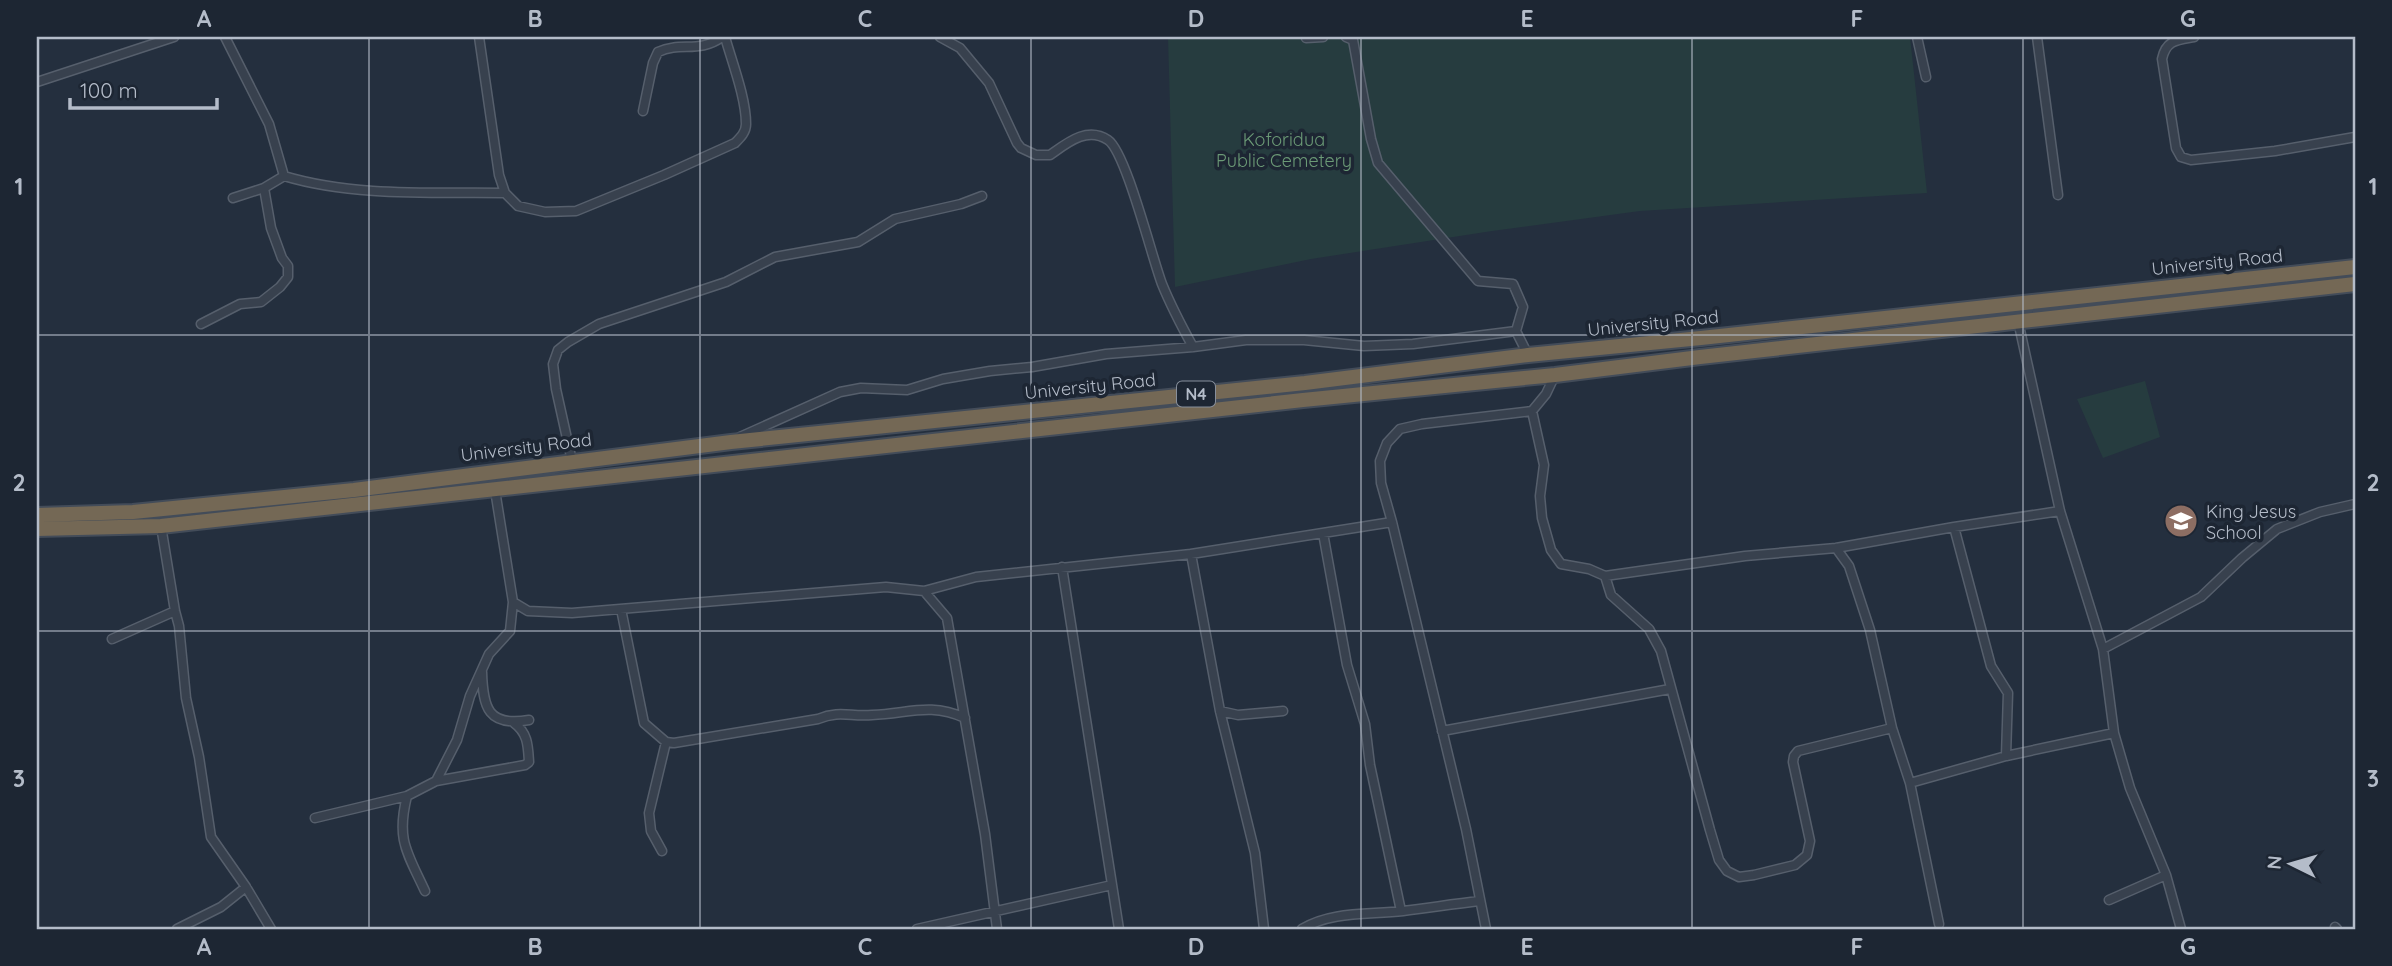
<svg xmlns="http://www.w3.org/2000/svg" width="2392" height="966" font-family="Quicksand,sans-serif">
	<rect width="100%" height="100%" fill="#242f3e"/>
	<!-- green -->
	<path fill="#263c3f" d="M1168 37H1910L1927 193 1640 211 1492 231 1311 259 1175 287Z
		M2145 381 2160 437 2103 458 2077 399Z"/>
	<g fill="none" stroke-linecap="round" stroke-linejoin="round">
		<defs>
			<path id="street" d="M225 37 269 124 284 176C354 197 433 192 505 193L499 175 479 37
				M940 37 960 48 989 83 1017 143 1021 148 1036 155H1050C1067 143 1087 126 1108 140 1126 152 1152 258 1162 284 1171 306 1182 327 1193 347
				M1346 37 1353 40 1371 139 1378 163 1478 281 1513 284 1523 307 1516 331 1528 355
				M1917 37 1926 77
				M2037 37 2058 195
				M2194 37C2177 40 2166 40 2162 59L2176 148 2181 157 2191 160 2275 151 2355 137
				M1306 38 1323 37
				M37 82 174 37
				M643 111 653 63 658 52C682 41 698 54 722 37
				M505 193 518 206 545 212 576 211 664 175 735 143C741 137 746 132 746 124 746 98 732 62 725 37
				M233 198 264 188 284 176
				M2018 321 2060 511 2103 649 2114 733 2130 788 2166 875 2181 929
				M201 324 240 304 261 302 280 287 288 277V266L282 258 271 228 264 188
				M1532 411 1544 465 1540 496 1542 518 1551 550 1561 564 1589 569 1605 576 1611 595 1649 629 1661 651 1710 830 1719 860 1727 871 1739 877 1754 875 1795 865 1807 855 1810 841 1793 762 1794 756 1798 751 1892 728
				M740 437 840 392 861 388 907 390 943 379 990 371 1032 367 1106 354 1193 347 1246 340H1304L1364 346 1413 344 1516 331
				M572 461 556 389 553 364 558 350 568 342 599 324 726 282 775 257 858 242 895 219 961 204 982 196
				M495 490 513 602 528 611 572 613 886 587 924 591 976 577 1191 554 1392 522 1466 829 1486 929
				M1392 522 1381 483 1380 461 1387 443 1400 429 1422 424 1532 411 1546 394 1555 375
				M161 526 175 611 179 626 186 698 199 757 211 837 246 887 271 929
				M1954 527 1991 666 2008 693 2006 756
				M1323 533 1347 665 1365 724 1370 765 1401 911
				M1836 548 1849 566 1870 630 1892 728 1910 783 1939 924
				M1191 554 1220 711 1255 853 1264 929
				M1062 567 1119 929
				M1605 576 1745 556 1836 548 1954 527 2060 511
				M924 591 947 618 985 834 997 929
				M621 609 644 723 666 742 674 743 818 719C840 710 850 717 872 715 908 714 929 702 965 718
				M112 639 175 611
				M2103 649 2201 597 2242 558 2277 529 2320 512 2355 504
				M482 672C483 708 488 727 529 720
				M1220 711 1238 715 1283 711
				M1442 731 1670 689
				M436 781 525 765 529 762C528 746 528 733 514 723
				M1910 783 2006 756 2114 733
				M315 818 407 796
				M662 851 651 831 649 813 666 742
				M425 891C407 852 396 840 407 796L436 781 457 740 470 696 489 654 510 631 513 602
				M2109 900 2166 875
				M2335 927 2337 929
				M177 929 221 907 246 887
				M917 929 1112 885
				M1302 929C1331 911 1369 915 1403 911 1428 908 1453 904 1479 901"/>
			<path id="highway" d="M37 515 133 512 354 490 731 442 1305 383 1528 355 1701 338 2355 267
				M37 529 161 526 1303 400 1555 375 1700 357 2355 284"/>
		</defs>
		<!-- street casing -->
		<use href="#street" stroke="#565f6c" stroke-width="11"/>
		<!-- highway casing -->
		<use href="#highway" stroke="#434c59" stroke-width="18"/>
		<!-- street -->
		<use href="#street" stroke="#38414e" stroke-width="8"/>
		<!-- highway -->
		<use href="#highway" stroke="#746855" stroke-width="14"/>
	</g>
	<!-- grid -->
	<path fill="none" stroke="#b4bcc9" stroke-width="2" stroke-opacity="0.55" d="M369 37V929M700 37V929M1031 37V929M1361 37V929M1692 37V929M2023 37V929M37 335H2355M37 631H2355"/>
	<!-- icons -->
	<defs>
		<symbol id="school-disc" viewBox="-11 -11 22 22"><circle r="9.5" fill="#8d6e63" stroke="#1d2633"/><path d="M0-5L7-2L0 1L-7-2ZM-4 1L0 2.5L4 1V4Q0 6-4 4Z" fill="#fff"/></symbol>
	</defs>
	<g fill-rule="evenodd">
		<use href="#school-disc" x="2162" y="502" width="38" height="38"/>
	</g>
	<g text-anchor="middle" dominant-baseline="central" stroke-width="7" stroke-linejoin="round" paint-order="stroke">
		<!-- shield labels -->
		<rect fill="#1d2633" stroke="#878f9c" stroke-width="2" x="1177" y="381.5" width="38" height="25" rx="5"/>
		<g font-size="16" font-weight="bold" fill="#b4bcc9">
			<text x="1196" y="394">N4</text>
		</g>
		<!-- park labels -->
		<g font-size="18" fill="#6b9a76" stroke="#1d2633">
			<text x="1284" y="139">Koforidua<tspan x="1284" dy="21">Public Cemetery</tspan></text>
		</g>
		<!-- street labels -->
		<g font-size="18" fill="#b4bcc9" stroke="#1d2633">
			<text transform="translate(2217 262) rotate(-6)">University Road</text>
			<text transform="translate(1653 323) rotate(-6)">University Road</text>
			<text transform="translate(1090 386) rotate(-6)">University Road</text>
			<text transform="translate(526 447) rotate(-7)">University Road</text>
		</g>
		<!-- poi labels -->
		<g font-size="18" fill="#b4bcc9" stroke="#1d2633" text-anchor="start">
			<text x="2206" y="511">King Jesus<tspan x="2206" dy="21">School</tspan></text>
		</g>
	</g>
	<!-- border -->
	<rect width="2392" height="966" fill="none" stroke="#1d2633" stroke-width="77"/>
	<!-- north arrow -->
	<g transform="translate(2291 864) rotate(275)" stroke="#1d2633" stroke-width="5" paint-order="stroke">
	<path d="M0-5L12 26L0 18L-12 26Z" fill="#b4bcc9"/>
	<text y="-10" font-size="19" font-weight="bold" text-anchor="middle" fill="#b4bcc9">N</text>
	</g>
	<!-- scale -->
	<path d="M70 98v10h147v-10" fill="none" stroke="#b4bcc9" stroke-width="3.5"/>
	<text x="80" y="98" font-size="21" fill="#b4bcc9" stroke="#1d2633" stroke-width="5" paint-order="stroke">100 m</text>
	<rect x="38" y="38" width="2316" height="890" fill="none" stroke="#b4bcc9" stroke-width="2.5"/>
	<g font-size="23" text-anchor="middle" font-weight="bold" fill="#b4bcc9">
		<text x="204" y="27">A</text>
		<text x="535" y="27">B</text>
		<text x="865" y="27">C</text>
		<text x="1196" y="27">D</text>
		<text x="1527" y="27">E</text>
		<text x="1857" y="27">F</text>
		<text x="2188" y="27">G</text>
		<text x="19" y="195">1</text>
		<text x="2373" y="195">1</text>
		<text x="19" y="491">2</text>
		<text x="2373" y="491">2</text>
		<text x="19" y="787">3</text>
		<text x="2373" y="787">3</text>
		<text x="204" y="955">A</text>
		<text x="535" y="955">B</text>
		<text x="865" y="955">C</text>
		<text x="1196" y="955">D</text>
		<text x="1527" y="955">E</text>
		<text x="1857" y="955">F</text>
		<text x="2188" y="955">G</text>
	</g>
</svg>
